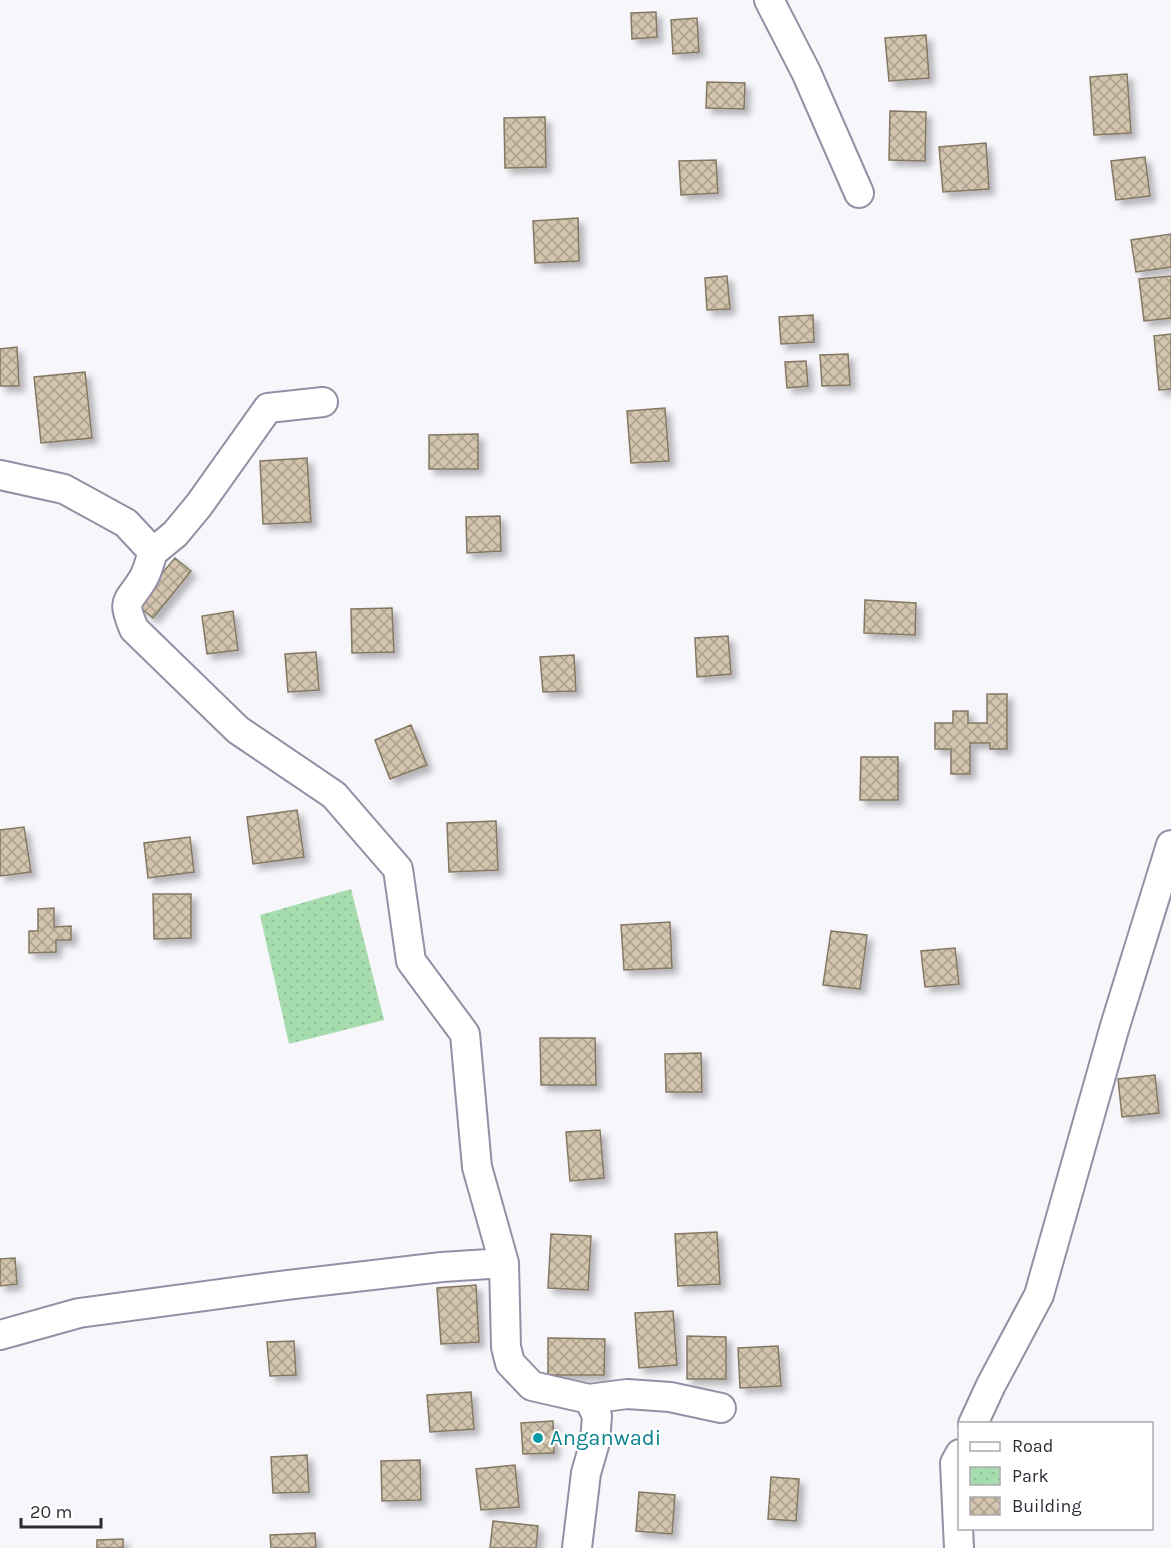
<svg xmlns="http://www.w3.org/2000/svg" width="1171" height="1548" font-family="Karla,sans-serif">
	<defs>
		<pattern id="park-dots" width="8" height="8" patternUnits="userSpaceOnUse" patternTransform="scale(1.5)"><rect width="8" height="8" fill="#a7ddae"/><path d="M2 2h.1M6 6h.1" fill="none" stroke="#90be96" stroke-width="1.8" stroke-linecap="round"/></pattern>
		<pattern id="building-cross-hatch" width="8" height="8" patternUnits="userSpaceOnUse" patternTransform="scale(1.5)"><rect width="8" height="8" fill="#d2c4ad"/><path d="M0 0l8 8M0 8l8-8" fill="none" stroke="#ab9f8e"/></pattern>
		<filter id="shadow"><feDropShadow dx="5.5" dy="5.5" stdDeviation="3" flood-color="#0004"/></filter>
	</defs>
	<rect width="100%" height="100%" fill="#f7f6fb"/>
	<!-- park -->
	<path fill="url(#park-dots)" d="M351 889 384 1020 289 1044 260 915Z"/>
	<!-- building -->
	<path fill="url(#building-cross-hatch)" stroke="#857863" stroke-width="1.5" filter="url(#shadow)" d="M656 12 657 37 632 39 631 13Z
		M697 18 699 52 673 54 671 20Z
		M926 35 929 78 889 81 885 38Z
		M1127 74 1131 133 1094 135 1090 77Z
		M707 82 745 83 744 109 706 108Z
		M890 111 926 112 925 161 889 160Z
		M545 117 546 167 505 168 504 118Z
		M986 143 989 189 943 192 939 147Z
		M1145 157 1150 196 1116 200 1111 161Z
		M716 160 718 193 681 195 679 161Z
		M578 218 579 261 535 263 533 221Z
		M1171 234V267L1136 272 1131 240Z
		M727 276 730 309 707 310 705 278Z
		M1171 276V318L1144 321 1139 279Z
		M813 315 814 342 781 344 779 317Z
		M1171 334V389L1159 390 1154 336Z
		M17 347 19 386H0V349Z
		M848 354 850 385 822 386 820 355Z
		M806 361 808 386 787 388 785 362Z
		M85 372 92 438 41 443 34 377Z
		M665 408 669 461 631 463 627 411Z
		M478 434V469H429V435Z
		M307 458 311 522 263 524 260 461Z
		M500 516 501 551 467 553 466 517Z
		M175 558 191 571 153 618 136 604Z
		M865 600 916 603 915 635 864 633Z
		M392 608 394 652 352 653 351 609Z
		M233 611 238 650 207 654 202 616Z
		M728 636 731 674 697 677 695 638Z
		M316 652 319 690 288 692 285 654Z
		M574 655 576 691 543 692 540 657Z
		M987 694H1007V749H990V743H970V774H951V749H935V723H953V711H968V723H987Z
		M411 725 427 765 390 779 375 740Z
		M861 757H898V800H860Z
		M297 810 304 857 253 864 247 817Z
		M496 821 498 870 449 872 447 823Z
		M24 827 31 872 0 876V830Z
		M190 837 194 872 148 878 144 843Z
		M153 894H191V938L154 939Z
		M54 908V927L71 926V940H56V952L29 953V931H38V909Z
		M670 922 672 968 624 970 621 925Z
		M831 931 867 935 860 989 823 985Z
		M955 948 959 984 925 987 921 951Z
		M540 1038H595L596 1085H541Z
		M701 1053 702 1092H666L665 1054Z
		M1155 1075 1159 1113 1122 1117 1118 1079Z
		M600 1130 604 1178 570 1181 566 1132Z
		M717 1232 720 1284 678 1286 675 1234Z
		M551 1234 591 1236 588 1290 548 1288Z
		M15 1258 17 1284 0 1286V1259Z
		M476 1285 479 1342 441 1344 437 1288Z
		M673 1311 677 1365 639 1368 635 1313Z
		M687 1336 726 1337V1379H687Z
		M548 1338 605 1339 604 1375H548Z
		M294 1341 296 1375 270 1376 267 1342Z
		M778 1346 781 1386 740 1388 738 1348Z
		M471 1392 474 1429 430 1432 427 1395Z
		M553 1421 554 1453 523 1454 521 1423Z
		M307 1455 309 1492 273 1493 271 1457Z
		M420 1460 421 1500 382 1501 381 1461Z
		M515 1465 519 1507 481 1510 476 1469Z
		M771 1477 799 1479 796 1521 768 1519Z
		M639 1492 675 1495 672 1534 636 1531Z
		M493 1521 538 1526 536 1548H490Z
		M315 1533 316 1548H271L270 1535Z
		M123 1539V1548H97V1540Z"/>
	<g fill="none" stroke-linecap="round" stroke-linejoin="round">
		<defs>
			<path id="street" d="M769 0 806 72 859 193
				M0 475 64 489 126 523 153 552C150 560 148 571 143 579 128 604 121 598 134 629L238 730 334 795 398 869 411 961 465 1034 477 1167 504 1263 506 1347 510 1363 532 1386 589 1399 597 1416 595 1442 586 1473 577 1548
				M153 552 175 534 199 505 268 408 323 402
				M0 1335 79 1313 287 1285 442 1267 504 1263
				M589 1399 627 1394 670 1397 721 1408
				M973 1424 991 1385 1039 1295 1115 1026 1171 845
				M959 1548 955 1463 960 1454"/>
		</defs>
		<!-- street casing -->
		<use href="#street" stroke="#958fa6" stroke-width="32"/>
		<!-- street -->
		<use href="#street" stroke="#fff" stroke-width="28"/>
	</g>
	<!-- markers -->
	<circle fill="#0f9aa8" stroke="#fff" stroke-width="2" cx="538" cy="1438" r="6"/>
	<g text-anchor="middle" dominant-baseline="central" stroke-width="4.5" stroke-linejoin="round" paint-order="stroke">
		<!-- culture labels -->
		<g font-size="22" fill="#0d838f" stroke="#fff" text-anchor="start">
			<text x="550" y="1438">Anganwadi</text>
		</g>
	</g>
	<!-- legend -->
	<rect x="958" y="1422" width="195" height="108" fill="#ffffff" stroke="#abaaae" stroke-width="1.5"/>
	<rect x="970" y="1442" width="30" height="9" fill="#ffffff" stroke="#abaaae" stroke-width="1.5"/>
	<text x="1012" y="1452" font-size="18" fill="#2d2b34">Road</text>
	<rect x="970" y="1467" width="30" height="18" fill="url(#park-dots)" stroke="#abaaae" stroke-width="1.5"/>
	<text x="1012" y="1482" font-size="18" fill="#2d2b34">Park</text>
	<rect x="970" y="1497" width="30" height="18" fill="url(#building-cross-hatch)" stroke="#abaaae" stroke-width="1.5"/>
	<text x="1012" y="1512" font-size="18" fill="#2d2b34">Building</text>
	<!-- scale -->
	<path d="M21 1518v9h80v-9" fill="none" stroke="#2d2b34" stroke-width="3"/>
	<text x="30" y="1518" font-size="18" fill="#2d2b34" stroke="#ffffff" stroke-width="4.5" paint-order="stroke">20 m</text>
</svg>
